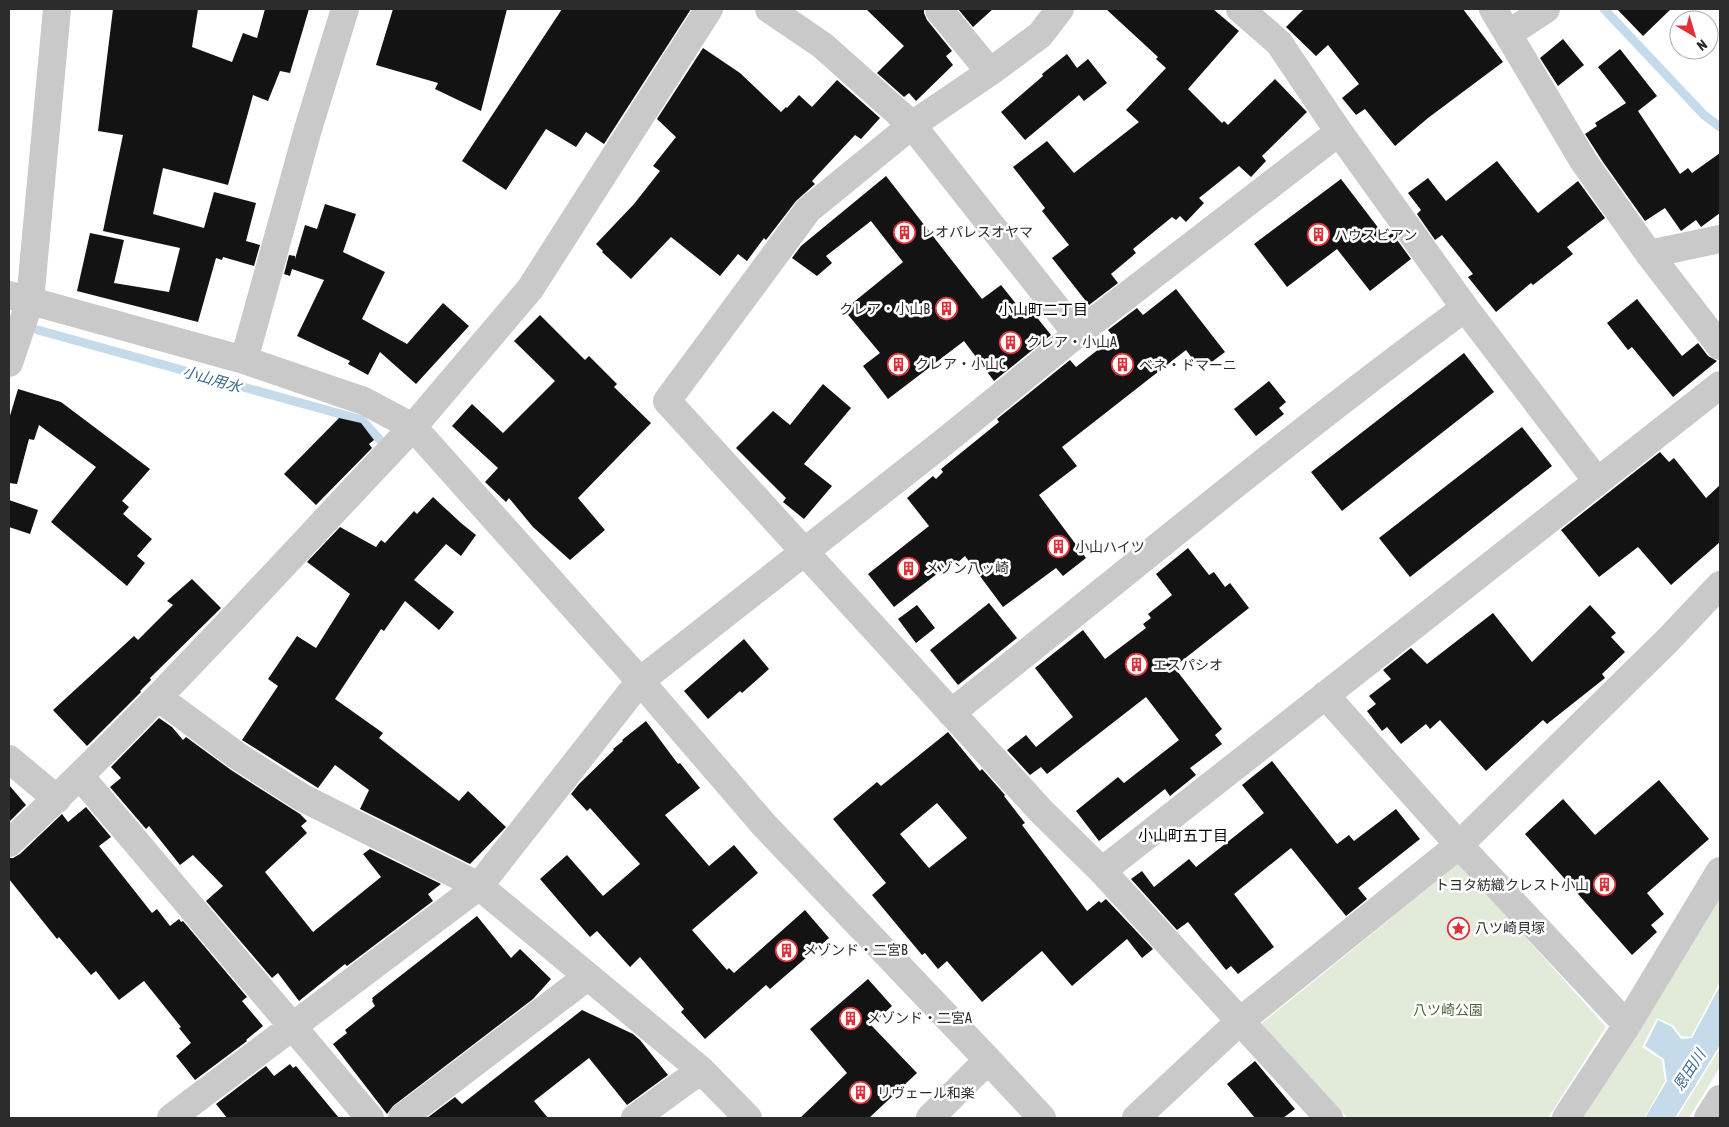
<svg xmlns="http://www.w3.org/2000/svg" width="1729" height="1127" font-family="'Asap Condensed','Noto Sans JP',sans-serif">
	<rect width="100%" height="100%" fill="#fff"/>
	<!-- green -->
	<path fill="#e2eada" d="M1459 863 1606 1027 1548 1118H1348L1261 1024Z
		M1720 891V982L1691 1037 1681 1036 1673 1025 1657 1018 1642 1047 1662 1060 1665 1081 1646 1115 1644 1118H1583Z
		M1720 1048V1067L1689 1118H1677Z"/>
	<!-- water -->
	<path fill="#c6dbea" d="M1720 986V1045L1675 1118H1645L1667 1081 1664 1059 1645 1046 1658 1020 1672 1027 1681 1039 1692 1038Z"/>
	<g fill="none" stroke-linecap="round" stroke-linejoin="round">
		<!-- stream -->
		<path stroke="#c6dbea" stroke-width="9" d="M1604 9 1704 115 1720 127
			M38 330 362 420 380 440"/>
	</g>
	<!-- building -->
	<path fill="#131313" fill-rule="evenodd" d="M113 9H198L192 47 232 62 243 33 257 38 265 9H309L290 73 280 71 268 101 253 95 228 185 163 168 153 214 204 228 214 192 256 203 246 241 260 245 254 266 223 257 222 260 216 258 198 322 77 291 90 233 124 240 114 283 169 292 180 248 103 231 123 135 98 131Z
		M393 9H507L481 111 435 89 438 83 376 65Z
		M562 9H691L604 144 586 132 576 147 546 129 506 190 462 161Z
		M866 9H924V13L927 20 952 51 946 56 953 65 916 101 909 93 904 97 877 73 904 46Z
		M958 9H993L973 27Z
		M1106 9H1213L1239 31 1188 89 1222 123 1224 121 1228 125 1275 79 1307 112 1262 156 1266 161 1251 177 1239 166 1199 198 1204 203 1186 222 1180 216 1176 220 1172 217 1133 249 1136 253 1111 274 1118 283 1089 305 1052 258 1069 245 1042 211 1045 208 1013 167 1047 141 1074 173 1139 122 1126 110 1166 68 1156 59 1158 57Z
		M1304 9H1463L1503 62 1428 118 1395 146 1365 109 1356 115 1342 98 1359 84 1328 45 1316 56 1286 27Z
		M1617 9H1671L1643 36Z
		M1563 39 1584 65 1558 86 1540 58Z
		M703 48 740 73 781 112 786 107 787 108 799 95 812 107 837 80 880 118 861 139 855 135 812 181 815 184 796 201 766 240 764 238 747 261 738 254 720 276 671 237 631 279 602 252 603 251 596 244 634 204 660 171 653 166 676 137 657 119Z
		M1620 49 1657 96 1638 111 1680 174 1688 168 1692 173 1720 153V213L1701 227 1696 220 1681 231 1665 208 1645 221 1603 162 1585 134 1597 126 1595 123 1626 103 1598 67Z
		M1067 54 1077 68 1088 59 1107 83 1084 101 1079 95 1025 140 1001 112 1043 76 1042 74Z
		M1497 161 1538 213 1578 181 1605 218 1567 247 1573 254 1533 285 1531 283 1496 312 1468 277 1473 274 1442 235 1435 240 1417 214 1421 210 1408 193 1428 178 1446 201Z
		M886 176 982 299 1001 285 1021 310 1027 305 1051 335 994 381 964 341 888 399 863 366 880 353 844 310 903 262 871 221 826 256 832 263 817 276 792 258 801 246Z
		M1341 179 1386 238 1392 233 1411 259 1370 291 1337 249 1287 287 1254 244Z
		M325 204 356 214 343 252 385 272 362 319 407 344 443 303 469 326 416 384 380 352 368 375 348 364 350 361 297 336 324 280 292 269 290 276 284 274 289 255 295 256V259L305 225 317 229Z
		M1176 289 1225 352 1201 370 1186 350 1062 447 1077 466 1039 495 1086 558 1063 576 1056 568 1003 607 965 556 957 563 955 560 894 607 868 574 929 526 907 498 933 476 936 479 943 472 941 469 999 422 997 419 1070 360 1076 367 1114 337 1108 330 1137 308 1143 315Z
		M1637 299 1682 356 1698 343 1708 356 1717 361 1673 397 1632 347 1628 350 1607 323Z
		M540 315 585 360 589 356 617 384 614 387 651 423 578 498 605 530 570 560 533 527 509 498 506 502 485 482 498 468 452 426 472 404 503 433 555 381 514 341Z
		M1464 353 1494 392 1342 511 1311 472Z
		M1269 381 1286 402 1279 408 1284 414 1256 436 1234 409Z
		M823 384 851 408 804 464 832 486 804 519 783 502 786 498 736 448 773 411 790 425Z
		M18 389 61 402 150 469 122 501 129 507 123 514 152 539 137 556 145 563 127 586 51 522 96 467 39 425 34 440 29 439 17 484 9 483V419Z
		M339 418 361 423 374 440 369 444 372 448 316 505 284 474Z
		M1522 427 1552 466 1410 577 1379 538Z
		M1660 452 1669 462 1674 458 1706 498 1720 485V542L1671 585 1638 547 1599 577 1561 530Z
		M433 497 461 523 476 535 461 556 446 544 414 580 454 612 439 630 405 601 384 631 381 629 335 699 383 733 379 738 459 801 468 791 506 827 470 864 360 809 369 790 335 765 318 788 242 740 278 686 268 679 297 636 316 648 350 594 307 562 340 527 376 547 381 540 385 543 414 511 417 514Z
		M9 500 38 510 30 534 9 527Z
		M1188 548 1209 575 1214 572 1225 587 1230 583 1249 608 1174 667 1222 729 1215 735 1222 744 1190 768 1196 775 1170 796 1165 789 1099 841 1076 811 1118 777 1124 783 1179 740 1146 697 1047 774 1041 767 1030 775 1007 750 1026 735 1036 747 1073 717 1035 668 1083 630 1105 659 1146 628 1143 624 1151 618 1148 614 1172 595 1156 574Z
		M192 579 221 608 150 678 151 680 140 691 141 692 87 746 53 710 134 636 138 640 173 605 167 601Z
		M989 603 1017 638 958 685 930 650Z
		M917 605 935 628 916 643 898 619Z
		M1590 605 1616 633 1611 637 1625 652 1602 674 1605 678 1547 724 1543 720 1486 771 1440 720 1430 729 1426 724 1401 744 1387 727 1382 731 1367 711 1376 704 1369 696 1391 679 1383 670 1411 648 1427 664 1493 613 1532 662Z
		M744 639 769 669 742 693 740 691 708 719 684 691Z
		M159 718 172 727 183 740 186 737 231 770 300 814 307 821 301 826 307 833 265 872 313 932 381 877 363 854 370 849 441 884 428 894 433 901 347 966 345 964 299 1001 278 973 272 978 206 901 223 886 193 855 180 865 149 826 146 829 110 787 121 778 111 767Z
		M646 721 678 764 680 763 700 788 665 815 709 866 734 845 758 873 692 930 727 970 729 968 734 973 805 910 829 938 770 989 766 985 705 1039 681 1012 684 1009 640 957 630 967 597 931 590 937 540 879 567 855 603 896 640 864 590 808 587 811 571 794 579 784 614 750 613 749 623 741 622 740Z
		M948 732 980 771 982 769 1005 795 1004 796 1025 823 1022 825 1087 911 1099 901 1101 903 1106 899 1153 949 1142 958 1127 939 1072 986 1042 951 982 1002 947 961 938 969 925 953 922 955 872 895 886 883 833 819 877 782 881 786ZM937 803 967 838 929 868 900 834Z
		M1272 761 1337 844 1349 835 1354 841 1396 809 1420 839 1358 888 1367 899 1346 916 1291 848 1234 894 1274 947 1238 974 1231 966 1226 970 1188 922 1177 930 1131 879 1142 871 1154 887 1189 859 1196 867 1264 813 1242 785Z
		M1659 780 1709 839 1647 893 1664 914 1651 925 1657 932 1632 955 1525 834 1563 799 1595 835Z
		M9 785 26 805 9 822Z
		M86 807 111 837 99 846 152 913 157 909 170 926 179 919 181 922 183 921 247 997 242 1001 263 1026 246 1040 247 1041 195 1080 176 1056 191 1043 179 1028 181 1027 144 981 119 1000 96 971 91 975 59 937 57 939 9 879V858H13L20 854 62 814 68 822Z
		M477 916 511 958 520 949 551 979 533 999 393 1106 387 1114 333 1044 347 1033 345 1030 375 1006 372 1001 373 1000 372 998Z
		M868 979 892 1006 871 1025 917 1073 869 1118H800L847 1073 810 1029Z
		M582 1010 633 1034 640 1040 668 1075 627 1105 589 1058 534 1101 548 1118H427L455 1097 462 1104Z
		M1255 1061 1295 1109 1283 1118H1255L1227 1084Z
		M290 1064 293 1068 296 1066 339 1118H227L216 1104 266 1066 274 1076Z"/>
	<g fill="none" stroke-linecap="round" stroke-linejoin="round">
		<!-- minor -->
		<path stroke="#c9c9c9" stroke-width="28" d="M769 9 822 45 912 125 1077 334
			M1060 9 1040 35 990 72 912 125 808 210 667 401 1041 811 1102 871 1329 1118
			M1240 9 1279 43 1339 132
			M1493 9 1584 162 1649 254 1720 346
			M939 10 990 72
			M1508 34 1546 9
			M1649 254 1720 239
			M9 295 244 360 364 401 413 427 530 289 709 9
			M244 360 308 129 345 9
			M9 363 30 301 57 9
			M1325 695 1459 845 1627 1025
			M159 698 239 757 303 798 479 886 640 681 944 442 1077 334 1339 132 1465 308 1597 481
			M951 713C1122 577 1289 437 1465 308
			M9 759 57 799
			M80 776 370 1118
			M9 843C151 712 280 567 413 427L640 681 765 826 988 1060 1042 1118
			M1102 871 1720 385
			M171 1118 479 886 701 1070 748 1118
			M402 1118 587 977
			M635 1118 701 1070
			M930 1118 988 1060
			M1136 1118 1239 1022 1459 845 1668 640 1720 585
			M1566 1118 1627 1025 1720 871
			M1708 1118 1720 1099"/>
	</g>
	<!-- icons -->
	<defs>
		<symbol id="building-ring" viewBox="-11 -11 22 22"><circle r="9.5" fill="#fff" stroke="#e03139" stroke-width="1.5"/><path d="M-4-6H4V6H1V3H-1V6H-4ZM-2.5-4.3h1.7v1.8h-1.7ZM.8-4.3h1.7v1.8H.8ZM-2.5-1h1.7V.8h-1.7ZM.8-1h1.7V.8H.8Z" fill="#e03139"/></symbol>
		<symbol id="sight-ring" viewBox="-11 -11 22 22"><circle r="9.5" fill="#fff" stroke="#e03139" stroke-width="1.5"/><path d="M0-6L1.8-2.2L6-1.7L2.9 1.2L3.7 5.4L0 3.3L-3.7 5.4L-2.9 1.2L-6-1.7L-1.8-2.2Z" fill="#e03139"/></symbol>
	</defs>
	<g fill-rule="evenodd">
		<use href="#building-ring" x="892" y="220" width="25" height="25"/>
		<use href="#building-ring" x="1306" y="222" width="25" height="25"/>
		<use href="#building-ring" x="934" y="296" width="25" height="25"/>
		<use href="#building-ring" x="998" y="330" width="25" height="25"/>
		<use href="#building-ring" x="886" y="352" width="25" height="25"/>
		<use href="#building-ring" x="1110" y="352" width="25" height="25"/>
		<use href="#building-ring" x="1046" y="534" width="25" height="25"/>
		<use href="#building-ring" x="896" y="556" width="25" height="25"/>
		<use href="#building-ring" x="1124" y="652" width="25" height="25"/>
		<use href="#building-ring" x="1592" y="872" width="25" height="25"/>
		<use href="#sight-ring" x="1446" y="916" width="25" height="25"/>
		<use href="#building-ring" x="774" y="938" width="25" height="25"/>
		<use href="#building-ring" x="838" y="1006" width="25" height="25"/>
		<use href="#building-ring" x="848" y="1080" width="25" height="25"/>
	</g>
	<g text-anchor="middle" dominant-baseline="central" stroke-width="5" stroke-linejoin="round" paint-order="stroke">
		<!-- poi labels -->
		<g font-size="14" fill="#2c2c2c" stroke="#fff" text-anchor="start">
			<text x="921" y="232">レオパレスオヤマ</text>
			<text x="1334" y="235">ハウスビアン</text>
			<text x="930" y="309" text-anchor="end">クレア・小山B</text>
			<text x="1026" y="342">クレア・小山A</text>
			<text x="915" y="364">クレア・小山C</text>
			<text x="1139" y="365">ベネ・ドマーニ</text>
			<text x="1075" y="547">小山ハイツ</text>
			<text x="925" y="568">メゾン八ッ崎</text>
			<text x="1153" y="665">エスパシオ</text>
			<text x="1589" y="885" text-anchor="end">トヨタ紡織クレスト小山</text>
			<text x="1475" y="928">八ツ崎貝塚</text>
			<text x="803" y="950">メゾンド・二宮B</text>
			<text x="867" y="1018">メゾンド・二宮A</text>
			<text x="877" y="1093">リヴェール和楽</text>
		</g>
		<!-- park labels -->
		<g font-size="14" fill="#4e663b" stroke="#fff">
			<text x="1448" y="1010">八ツ崎公園</text>
		</g>
		<!-- neighbourhood labels -->
		<g font-size="15" fill="#000" stroke="#fff">
			<text x="1043" y="309">小山町二丁目</text>
			<text x="1183" y="835">小山町五丁目</text>
		</g>
		<!-- water labels -->
		<g font-size="15" font-style="italic" fill="#3d6b8c" stroke="#fff">
			<text transform="translate(212 379) rotate(16)">小山用水</text>
			<text transform="translate(1689 1070) rotate(-57)">恩田川</text>
		</g>
	</g>
	<!-- border -->
	<rect width="1729" height="1127" fill="none" stroke="#2c2c2c" stroke-width="20"/>
	<!-- north arrow -->
	<g transform="translate(1694 35) rotate(142)"><circle r="24" fill="#ffffff" stroke="#ababab"/>
	<path d="M0-4L9 19L0 12L-9 19Z" fill="#e03139"/>
	<text y="-8" font-size="14" font-weight="bold" text-anchor="middle" fill="#2c2c2c">N</text>
	</g>
</svg>
